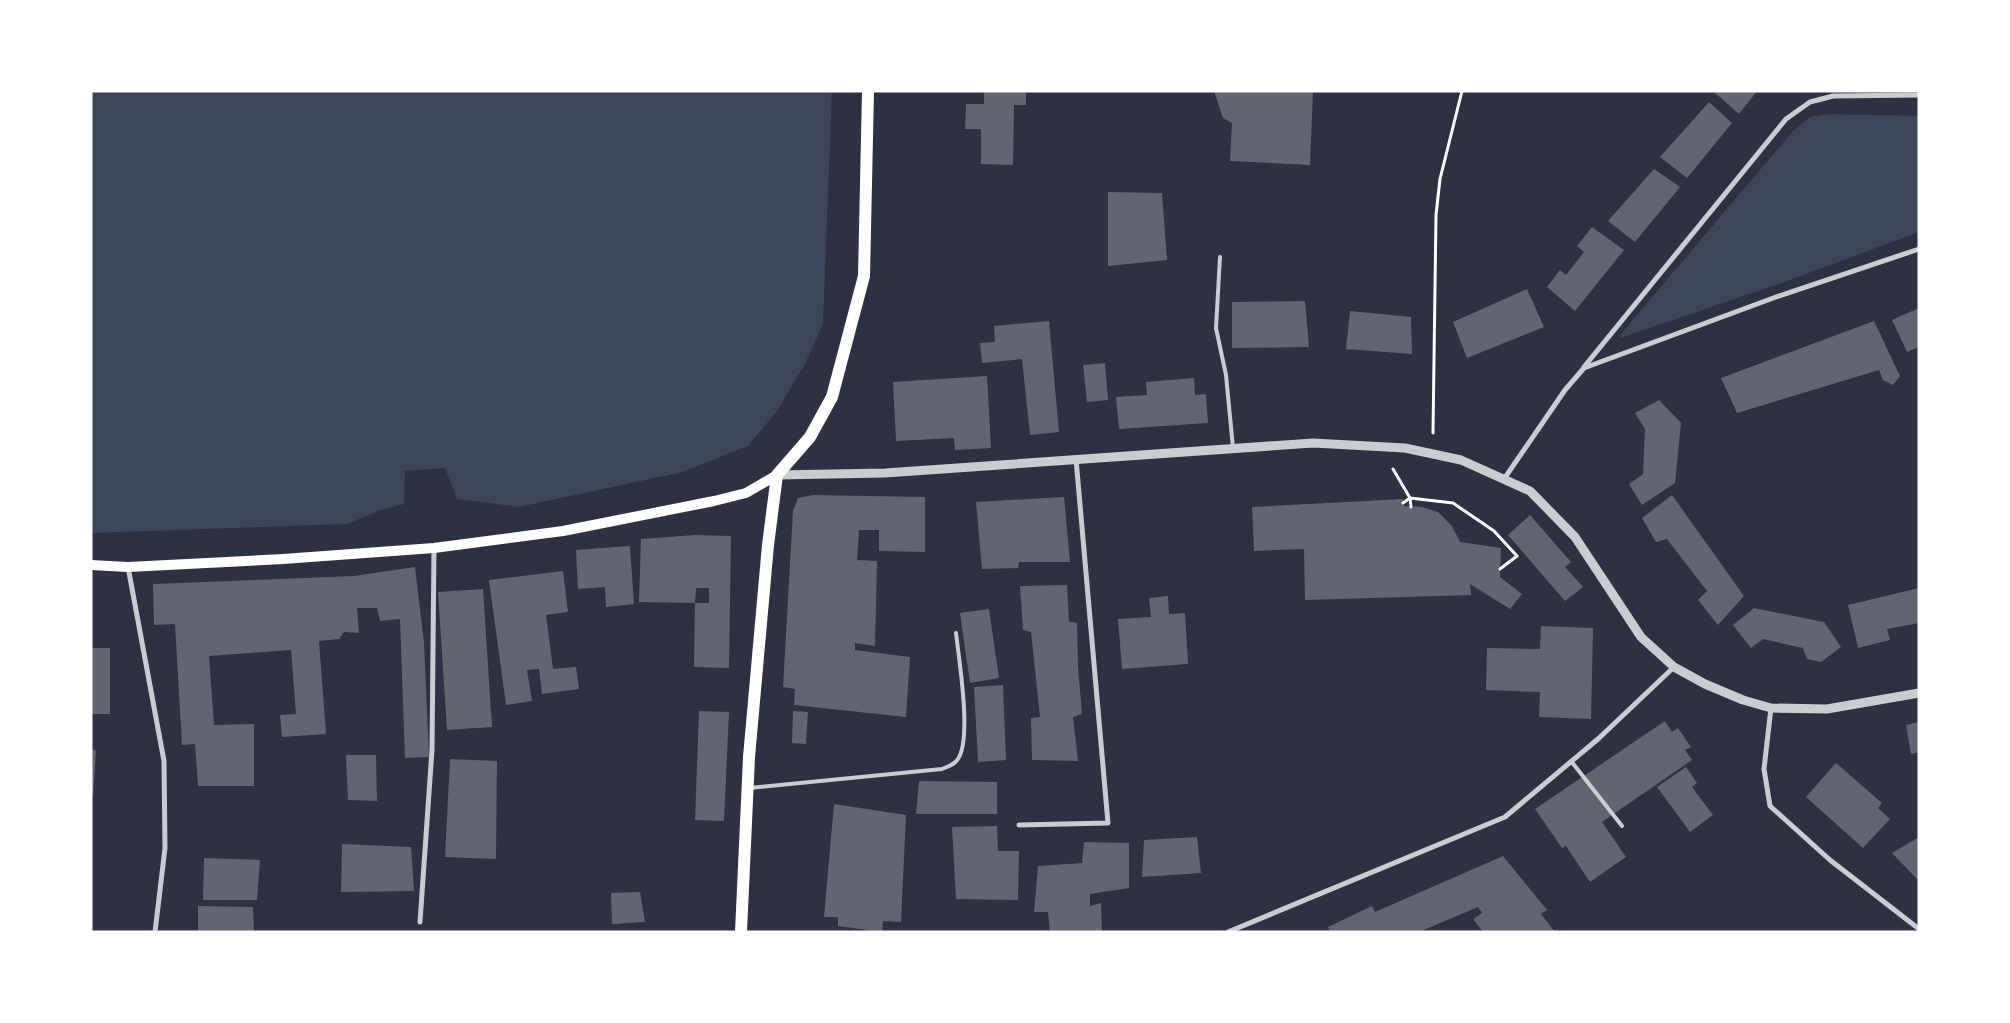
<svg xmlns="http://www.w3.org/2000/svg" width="2010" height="1023" font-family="'DejaVu Sans',sans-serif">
	<rect width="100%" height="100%" fill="#2d3142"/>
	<!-- green -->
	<path fill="#3c4559" d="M91 91H832L823 324 805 364 777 411 748 446 683 472 519 507 457 499 445 468 405 471 404 504 381 510 347 524 91 533Z
		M1831 114 1919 116V232L1779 284 1620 338V335L1793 131 1810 117Z"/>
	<!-- building -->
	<path fill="#626471" d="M984 91H1026V105H1014L1013 165 981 164V129H965L966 104H984Z
		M1214 91H1313L1310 165 1230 161 1232 123 1223 118Z
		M1713 91H1757L1739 114Z
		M1709 102 1732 123 1687 178 1660 157Z
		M1654 169 1680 187 1635 242 1608 221Z
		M1108 192 1162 193 1167 260 1108 266Z
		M1592 227 1624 250 1575 311 1547 287 1560 270 1566 275 1584 252 1577 246Z
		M1527 289 1544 327 1467 358 1453 322Z
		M1305 301 1309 347 1232 348V302Z
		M1919 308V347L1907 352 1892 320Z
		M1350 311 1411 317 1412 354 1346 349Z
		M1049 321 1059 432 1030 435 1022 359 982 363 980 343 995 342 994 326Z
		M1874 321 1900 376 1893 385 1883 380 1879 370 1737 413 1721 378Z
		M1105 363 1108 400 1087 402 1083 365Z
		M987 376 991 448 955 450 954 438 896 441 893 382Z
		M1194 378 1195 395 1206 394 1208 423 1119 429 1116 397 1147 395 1146 382Z
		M1659 400 1681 423 1675 483 1642 505 1629 484 1643 474 1645 429 1635 413Z
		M813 495 925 497V552L879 551V530H859L857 560 877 561 875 646 855 643V650L910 657 906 717 794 705 795 689 783 687 793 511 798 498Z
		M1672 495 1744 596 1718 625 1698 600 1707 591 1667 539 1656 542 1642 518Z
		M1064 497 1070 562H1019L1018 568 982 569 976 502Z
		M1403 499 1404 506 1422 507 1438 512 1452 526 1460 542 1501 548 1500 577 1522 594 1510 609 1470 584 1471 595 1305 600 1304 549 1254 551 1252 507Z
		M1530 515 1571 562 1565 567 1583 587 1565 601 1508 535Z
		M696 535 731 536 729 668 694 667 695 603H709V588H696L695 603 639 602 641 539Z
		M630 546 634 604 606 607 605 587 578 589 576 550Z
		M415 567 424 643 429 757 405 758 400 619 380 621 377 608H357L359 633 344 632 339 639 319 641 326 734 282 737 280 715 296 714 291 650 209 656 214 725 254 724V786H198L195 744 182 745 175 624 154 625 153 584 354 576Z
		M563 571 568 612 546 615 553 669 576 667 579 689 542 694 539 669 527 670 532 701 506 705 489 580Z
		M1067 585 1069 622 1077 623 1078 667 1082 714 1073 717 1078 761 1032 760 1031 718 1040 717 1031 632 1023 630 1020 586Z
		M1919 588V623L1887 629 1890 640 1858 648 1848 605Z
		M483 589 492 727 447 730 438 592Z
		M1168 596 1169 614 1185 613 1188 664 1122 669 1118 619 1151 617 1149 598Z
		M1754 608 1824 622 1841 647 1821 662 1807 659 1803 648 1763 639 1751 648 1733 625Z
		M989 609 999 678 970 683 960 613Z
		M1541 626 1593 628 1591 719 1539 717 1540 692 1486 690 1487 648 1540 649Z
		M91 648H110V714H91Z
		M1003 685 1006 760 978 762 974 687Z
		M699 711 729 712 724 821 695 820Z
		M793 711 808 712 806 744 792 743Z
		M1665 721 1672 732 1678 728 1691 747 1685 750 1692 760 1602 822 1626 857 1590 882 1566 846 1562 848 1535 809Z
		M1919 722V752L1911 754 1906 725Z
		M91 749 96 750 93 798H91Z
		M346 755H376L377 801 348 800Z
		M450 759 497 761 496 859 445 857Z
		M1836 763 1882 803 1878 808 1890 819 1863 848 1806 797Z
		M1686 767 1697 783 1692 787 1713 815 1690 832 1657 787Z
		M919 781 997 782V814H916Z
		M834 804 906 815 901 922 883 921 882 932 838 926V917H824Z
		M997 826 998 851H1019L1018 900 956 899 952 827Z
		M1197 837 1201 873 1142 877 1144 840Z
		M1919 837V878L1917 879 1892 853Z
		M1084 842 1129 843V888L1090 894V906L1101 903 1102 932H1050L1048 912H1034L1038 866 1082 863Z
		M342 844 411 847 414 891 341 892Z
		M1503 856 1547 910 1541 914 1555 932H1483L1473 919 1482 913 1478 907 1419 932H1330L1328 927 1372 906 1375 912Z
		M204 858 260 860 257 900H203Z
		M640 892 645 922 612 924 611 893Z
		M198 906 253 907 254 932H198Z"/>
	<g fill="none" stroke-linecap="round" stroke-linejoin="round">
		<!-- path -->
		<path stroke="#fff" stroke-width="3" d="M1433 433 1436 215 1440 179 1462 91
			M1393 469 1410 498 1453 503 1494 531 1517 556 1500 569
			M1403 503 1410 498 1411 507"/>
		<!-- service -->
		<path stroke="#caccd0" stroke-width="4" d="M1220 257 1216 328 1226 375 1233 448
			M1571 761 1622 826
			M750 788 942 769C949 766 954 765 958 759 972 738 959 660 956 633"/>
		<!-- minor -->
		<path stroke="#caccd0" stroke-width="5" d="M1584 367 1786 119 1810 102 1833 96 1919 95
			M1504 479 1565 390 1584 368 1776 297 1919 249
			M128 567 164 761 165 848 155 932
			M1771 708 1764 769 1770 806 1830 860 1919 929
			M1019 825 1108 823 1076 459
			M420 922 432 750 434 548
			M1228 932 1505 817 1598 739 1674 667"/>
		<!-- tertiary -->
		<path stroke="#caccd0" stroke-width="9" d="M777 475 885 473 1313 443 1405 448 1461 460 1530 491 1575 537 1641 637 1674 667 1705 684 1743 700 1771 708 1827 709 1919 693"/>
		<!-- secondary -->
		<path stroke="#fff" stroke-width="10" d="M91 565 128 567 283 559 434 548 563 531 714 501 746 493 777 475"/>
		<!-- primary -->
		<path stroke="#fff" stroke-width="12" d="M741 932 749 757 768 545 777 475 810 437 832 397 864 276 868 91"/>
	</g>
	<!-- border -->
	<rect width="2010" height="1023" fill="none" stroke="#ffffff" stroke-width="185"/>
</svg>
